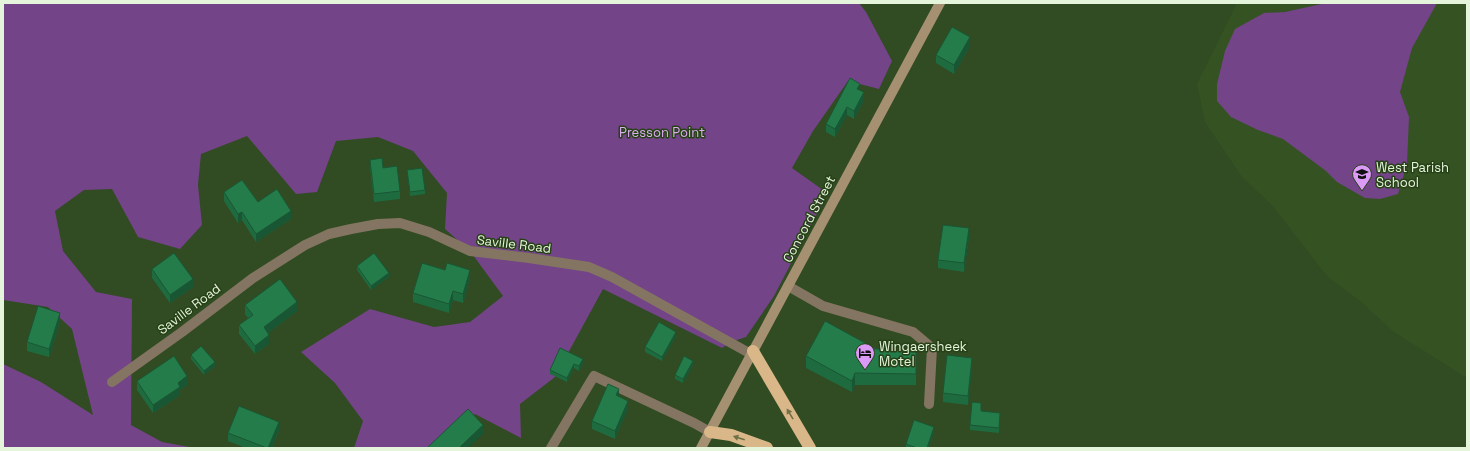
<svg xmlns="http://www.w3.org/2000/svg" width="1470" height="451" font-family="'Space Grotesk',sans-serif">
	<rect width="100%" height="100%" fill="#314b22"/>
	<!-- built -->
	<path fill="#355322" d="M1237 3H1467V378L1394 332 1360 301 1327 276 1272 205 1242 177 1205 122 1197 84Z"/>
	<!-- green -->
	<path fill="#734487" d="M3 3H859L866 12 892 61 879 89 848 81 813 131 792 168 823 190 819 198 823 202 774 296 746 337 731 342 722 348 603 289 555 377 520 404 521 438 475 414 442 448H354L363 421 335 383 301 352 370 309 434 327 470 322 503 296 470 251 445 229 447 193 413 151 378 137 336 141 317 192 296 194 247 136 201 154 198 185 202 225 180 249 138 237 112 189 84 190 55 211 63 251 96 292 132 299 131 425 162 442 195 448H3V364L41 382 93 415 72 329 48 307 3 300Z
		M1326 3H1437L1412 48 1400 92 1409 117 1407 164 1398 194 1380 199 1365 198 1337 182 1326 171 1283 139 1258 130 1231 117 1217 101V84L1225 51 1235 29 1264 13 1285 12Z"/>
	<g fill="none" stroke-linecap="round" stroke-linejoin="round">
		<!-- service -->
		<path stroke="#837562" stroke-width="10" d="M788 286 823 306 913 332 932 348 929 404
			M551 448 594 376 694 423 710 432"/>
		<!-- minor -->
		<path stroke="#837562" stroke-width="10" d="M112 382 182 332 253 278 305 245 329 234 351 229 378 224 400 223 429 232 470 251 529 258 589 267 612 277 751 354"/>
		<!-- secondary -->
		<path stroke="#a69072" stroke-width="10" d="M701 448 940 3"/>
		<!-- motorway -->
		<path stroke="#dab789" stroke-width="12" d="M753 351 810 448
			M710 432 731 435 767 448"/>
	</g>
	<!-- wall -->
	<path fill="#1f6b40" d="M970 46 954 74 936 63V55Z
		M860 90 864 101 854 119 847 115 835 137 826 132V124Z
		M370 160 383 168 400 191V199L374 202 370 168Z
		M407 170 425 190V194L410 196Z
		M224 192 258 202 291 219 256 242 242 220 238 223 224 201Z
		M969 237 964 272 938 268V260Z
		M357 266 389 277 371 290 357 270Z
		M152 269 193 287 170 303 152 278Z
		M470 278 463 303 453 300 449 313 413 302V293Z
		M245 305 297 311 268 333 269 344 255 354 239 334V325L248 318 245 314Z
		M60 322 49 357 27 351V342Z
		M676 336 662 361 645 352V347Z
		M560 348 583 363 579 371 574 368 567 382 550 374V370Z
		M867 348 916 352V385H855L852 392 806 368V356Z
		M191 355 215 366 204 375 191 359Z
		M693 365 683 383 675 379V375Z
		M972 366 968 405 943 402V393Z
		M137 381 187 385 180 390V395L153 413 137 390Z
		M619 397 628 409 615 439 592 429V421Z
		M981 411 1000 417 999 433 970 430V425Z
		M279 430 272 448H246L228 441V433Z
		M934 432 928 448H906V444Z"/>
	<!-- shaded-wall -->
	<path fill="#195734" d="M970 37V46L954 74V65Z
		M860 84V92L857 89Z
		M864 92V101L854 119V111Z
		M847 107V115L835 137V129Z
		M291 211V219L256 242V234Z
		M242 212V220L238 223V214Z
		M969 228V237L964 272V263Z
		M470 270V278L463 303V294Z
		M389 273V277L371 290V286Z
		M193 279V287L170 303V295Z
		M453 291V300L449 313V304Z
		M297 302V311L264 336V327Z
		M60 313V322L49 357V349Z
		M676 332V336L662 361V357Z
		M269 335V344L255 354V346Z
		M972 358V366L968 405V396Z
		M583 359V363L579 371V366Z
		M693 361V365L683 383V379Z
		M215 362V366L204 375V371Z
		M574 364V368L567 382V378Z
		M855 373V385L852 392V381Z
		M187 376V385L180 390V395L153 413V405L178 383Z
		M619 389V397L616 395Z
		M628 401V409L615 439V431Z
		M279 422V430L272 448H268Z
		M483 425V434L468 448H459Z
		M934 427V432L928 448H927Z"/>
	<!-- building -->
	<path fill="#247c4b" stroke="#195734" d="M952 27 970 37 954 65 936 55Z
		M850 78 860 84 857 89 864 92 854 111 847 107 835 129 826 124Z
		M382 158 383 168 397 166 400 191 374 194 370 160Z
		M422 168 425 190 410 192 407 170Z
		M242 180 258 202 277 189 291 211 256 234 242 212 238 214 224 192Z
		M943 225 969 228 964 263 938 260Z
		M174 253 193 279 170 295 152 269Z
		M374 253 389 273 371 286 357 266Z
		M422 263 445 270 447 263 470 270 463 294 453 291 449 304 413 293Z
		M280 279 297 302 264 327 269 335 255 346 239 325 253 315 245 305Z
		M38 306 60 313 49 349 27 342Z
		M825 321 867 344 864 348 916 352V374L855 373 852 381 806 356Z
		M659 322 676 332 662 357 645 347Z
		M201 346 215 362 204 371 191 355Z
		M560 348 583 359 579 366 574 364 567 378 550 370Z
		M947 355 972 358 968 396 943 393Z
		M174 356 187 376 178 383 180 387 153 405 137 381Z
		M684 356 693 361 683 379 675 375Z
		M608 384 619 389 616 395 628 401 615 431 592 421Z
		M972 402 981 403V411L1000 413 999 428 970 425Z
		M239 406 279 422 268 448H267L228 433Z
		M468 409 483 425 459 448H427Z
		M914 420 934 427 927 448H917L906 444Z"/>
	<!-- one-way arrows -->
	<defs><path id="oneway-solid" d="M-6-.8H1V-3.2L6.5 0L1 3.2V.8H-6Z"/></defs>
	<g fill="#6f7045">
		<use href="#oneway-solid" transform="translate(790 414) rotate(-121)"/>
		<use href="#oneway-solid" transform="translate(739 438) rotate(-163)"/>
	</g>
	<!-- icons -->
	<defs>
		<symbol id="school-pin" viewBox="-11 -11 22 30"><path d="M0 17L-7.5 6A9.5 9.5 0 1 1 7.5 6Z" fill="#da9af6" stroke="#274117"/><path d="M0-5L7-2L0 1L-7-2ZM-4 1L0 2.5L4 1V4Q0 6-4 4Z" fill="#111"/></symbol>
		<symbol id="hotel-pin" viewBox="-11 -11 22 30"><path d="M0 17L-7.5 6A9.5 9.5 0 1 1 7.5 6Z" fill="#da9af6" stroke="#274117"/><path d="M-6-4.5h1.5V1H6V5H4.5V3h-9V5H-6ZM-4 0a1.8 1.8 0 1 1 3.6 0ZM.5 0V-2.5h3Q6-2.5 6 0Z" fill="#111"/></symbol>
	</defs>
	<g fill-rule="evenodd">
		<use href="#school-pin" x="1351" y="163" width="22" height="30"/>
		<use href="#hotel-pin" x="854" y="342" width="22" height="30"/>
	</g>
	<g text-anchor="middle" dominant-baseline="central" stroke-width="3" stroke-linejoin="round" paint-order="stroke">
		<!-- park labels -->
		<g font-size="13" fill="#dcaff1" stroke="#274117">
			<text x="662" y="132">Presson Point</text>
		</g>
		<!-- poi labels -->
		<g font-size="13" fill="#e5f5dc" stroke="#274117" text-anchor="start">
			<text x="1376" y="167">West Parish<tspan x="1376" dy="15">School</tspan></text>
			<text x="879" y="346">Wingaersheek<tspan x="879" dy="15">Motel</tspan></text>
		</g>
		<!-- street labels -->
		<g font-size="13" fill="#e5f5dc" stroke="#274117">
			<text transform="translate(809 219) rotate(-62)">Concord Street</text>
			<text transform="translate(514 244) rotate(7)">Saville Road</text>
			<text transform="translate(189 309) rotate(-37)">Saville Road</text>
		</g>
	</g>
	<!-- border -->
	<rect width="1470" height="451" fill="none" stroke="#e5f5dc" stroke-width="8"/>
</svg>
